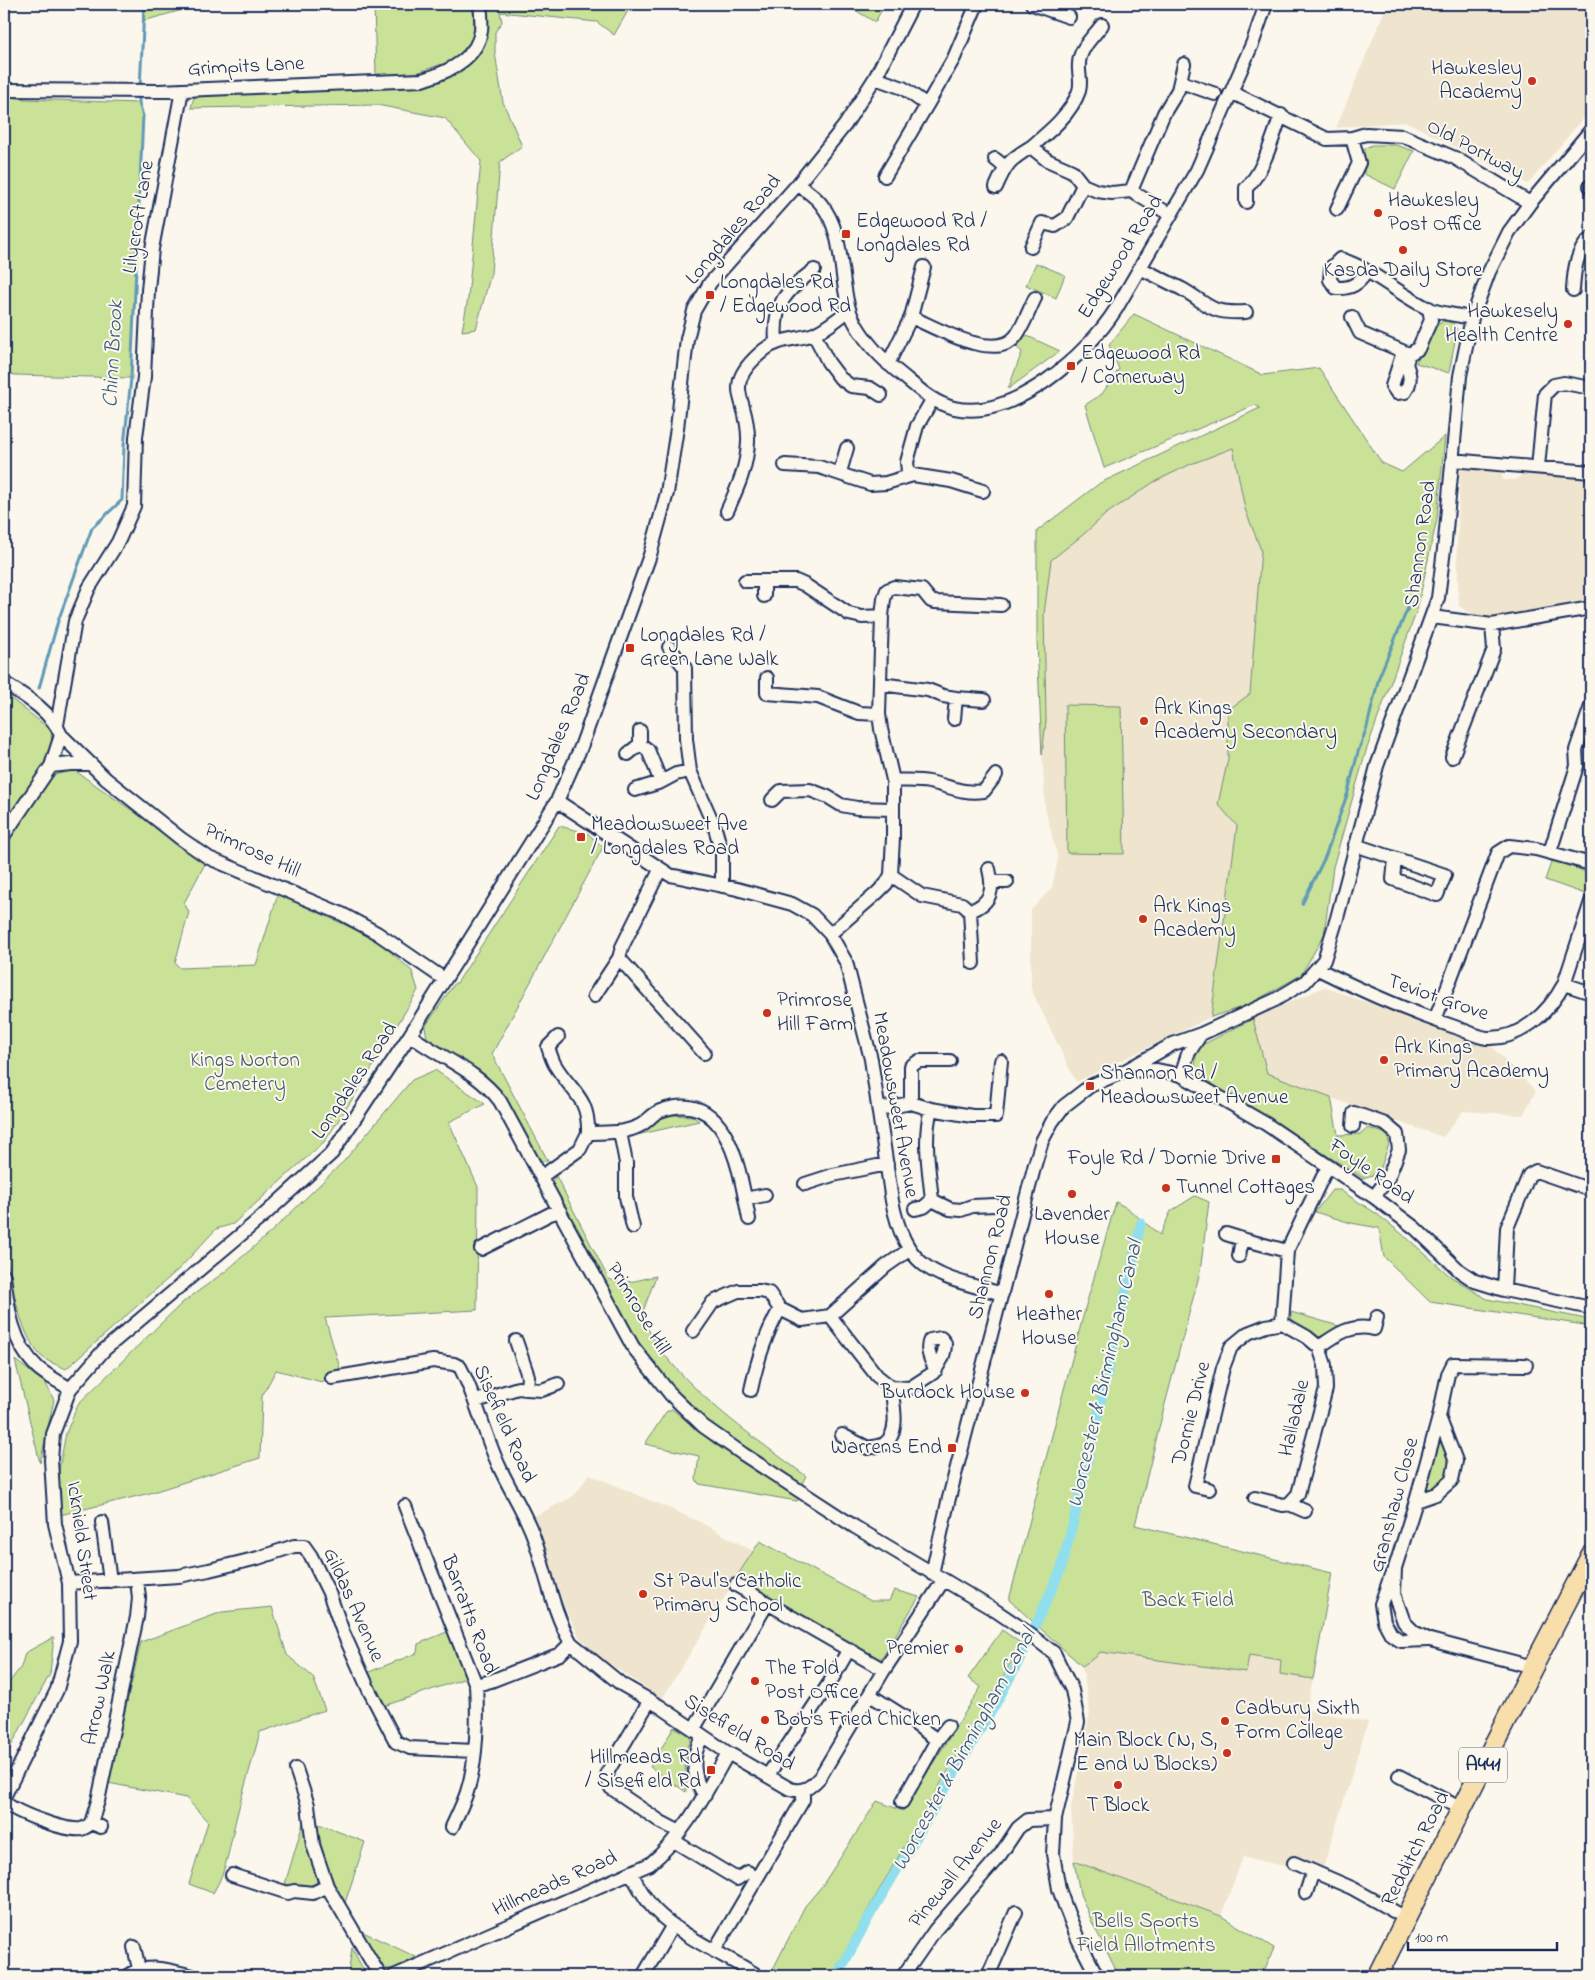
<svg xmlns="http://www.w3.org/2000/svg" width="1595" height="1980" font-family="'Indie Flower',sans-serif">
	<rect width="100%" height="100%" fill="#fbf7ec"/>
	<filter id="ink" filterUnits="userSpaceOnUse"><feTurbulence type="fractalNoise" baseFrequency=".02" numOctaves="2"/><feDisplacementMap in="SourceGraphic" scale="10" xChannelSelector="R" yChannelSelector="G"/><feConvolveMatrix kernelMatrix="1 2 1 2 8 2 1 2 1" color-interpolation-filters="sRGB"/></filter>
	<g filter="url(#ink)">
		<!-- built -->
		<path fill="#efe4ce" d="M1395 4H1591V109L1528 184 1407 122 1374 124 1336 128 1384 12Z
			M1273 416 1241 796 1211 1017 1076 1082 1031 989V910L1052 888 1058 859 1045 808 1037 641V531L1117 474Z
			M1460 468 1501 472 1503 480H1515L1524 473 1591 479V599L1482 620 1459 606 1457 547Z
			M1324 987 1492 1047 1536 1091 1523 1115 1463 1111 1443 1137 1366 1111 1267 1073 1253 1019Z
			M589 1474 698 1521 753 1551 662 1699 600 1657 580 1638 566 1610 533 1517 572 1497 578 1491Z
			M1332 1573 1307 1710 1368 1722 1323 1868 1297 1857 1293 1868 1243 1857 1221 1916 1074 1861 1071 1808 1090 1712 1082 1666 1096 1657 1124 1612Z"/>
		<!-- green -->
		<path fill="#c9e298" stroke="#72887b" d="M142 4H203L143 21Z
			M374 4H473L474 37 457 59 416 73 376 76Z
			M486 4H632L614 35 597 22 500 12 502 22 495 32V53L503 102 522 146 500 162 491 273 476 329 462 331 468 298 481 161 445 118 377 105 191 108 194 97 389 84 469 61 486 37Z
			M845 4H885L875 22Z
			M4 96 25 99 139 103 143 116 131 378 15 375 4 372Z
			M1372 145H1396L1414 151 1395 189 1364 174 1363 153 1365 148Z
			M1036 263 1065 275 1056 298 1026 285Z
			M1134 314 1263 375 1319 368 1382 463 1402 472 1445 436 1437 519 1417 610 1366 751 1333 867 1324 935 1301 975 1248 1005 1211 1017 1237 826 1218 804 1228 759V710L1250 694 1261 550 1245 509 1233 448 1191 464 1154 482 1106 514 1084 534 1051 560 1044 614 1046 721 1042 755 1037 641V531L1100 483 1260 408 1255 405 1104 468 1085 405 1102 394 1119 369 1109 345Z
			M1443 321 1453 323 1457 330 1449 373 1416 363 1431 330Z
			M1023 334 1060 351 1008 389 1022 352 1014 345Z
			M4 693 51 730 54 775 74 770 206 862 184 903 189 912 175 963 180 968 256 965 278 894 376 939 412 971 418 990 366 1078 325 1141 233 1224 216 1229 180 1268 66 1369C58 1365 47 1362 41 1356 18 1333 10 1274 4 1242Z
			M1065 705 1121 706 1124 854 1067 853Z
			M559 826 587 833 603 847 492 1054 548 1161H542L536 1157C523 1132 511 1101 491 1081 472 1064 448 1050 427 1038L425 1027 455 983H457Z
			M1552 860 1581 870 1591 876 1585 894 1545 880Z
			M1253 1019 1267 1073 1331 1097 1338 1135 1361 1134 1368 1128 1388 1134 1389 1144 1379 1173 1363 1178 1206 1080 1195 1068 1196 1056 1202 1045Z
			M435 1070 485 1104 449 1122 478 1187 477 1310 325 1318 340 1368 322 1382 276 1370 262 1396 260 1458 150 1493 60 1515 59 1469 66 1433 78 1404 182 1303 226 1271 272 1231 344 1161 412 1080Z
			M672 1115 692 1116 699 1121 628 1137 654 1121Z
			M556 1176 608 1278C621 1287 641 1279 656 1276L641 1317C648 1328 654 1340 661 1350 700 1401 755 1438 806 1476L801 1485C765 1461 721 1437 689 1407 659 1378 638 1342 617 1306 595 1266 574 1226 552 1186V1181Z
			M1332 1190H1340L1377 1214 1407 1238 1450 1276 1487 1299 1591 1320V1326L1430 1302 1384 1257 1379 1228 1351 1223 1315 1212Z
			M1195 1196 1209 1202 1200 1272 1164 1408 1135 1525 1332 1573 1313 1679 1280 1674 1281 1660 1249 1655 1246 1672 1100 1652 1096 1657 1082 1666 1009 1600 1086 1305 1116 1202 1127 1208 1160 1235 1171 1211Z
			M1291 1312 1339 1326 1323 1336 1317 1337 1298 1325 1291 1318Z
			M15 1360 46 1384 54 1400 40 1463Z
			M672 1409 716 1445 800 1498 797 1501 699 1484 696 1479 699 1456 645 1444 666 1412Z
			M1440 1439C1445 1442 1446 1447 1448 1453 1458 1474 1444 1484 1425 1492Z
			M760 1541 871 1601H889L894 1590 919 1597 879 1662 735 1579Z
			M272 1607 287 1655 313 1677 325 1710 260 1732C253 1760 244 1787 237 1815 230 1842 228 1869 213 1893L189 1884 208 1822 186 1798 108 1783 141 1642 222 1612Z
			M1002 1630 1022 1644 871 1904 832 1976H777L773 1969 805 1906 822 1886 877 1801 903 1811 981 1687 968 1678Z
			M449 1631 466 1678 384 1706 369 1672 417 1653 418 1644Z
			M54 1637 50 1674 4 1759V1689L21 1667 25 1653Z
			M674 1727 689 1736 691 1740C679 1761 689 1770 686 1792L650 1767Z
			M303 1823 318 1886 312 1888 285 1884Z
			M316 1823 365 1842 344 1906C331 1879 322 1852 316 1823Z
			M1074 1861 1221 1916 1274 1948 1262 1976H1119L1092 1922 1080 1894Z
			M361 1931 416 1957C409 1961 399 1968 391 1969 376 1971 366 1941 361 1931Z
			M352 1948 364 1971 363 1976H348Z"/>
		<g fill="none" stroke-linecap="round" stroke-linejoin="round">
			<!-- stream -->
			<path stroke="#6199b5" stroke-width="3" d="M140 87 144 9 151 4
				M39 688 58 621 92 528 122 500 124 446 131 378 143 116 139 103V93
				M1302 904 1325 857 1348 792 1358 752 1367 727 1379 677 1410 603"/>
			<!-- canal -->
			<path stroke="#90dfef" stroke-width="10" d="M837 1976 869 1917 998 1700 1021 1657 1061 1569 1077 1508 1141 1223"/>
			<defs>
				<path id="minor" d="M1032 4 1069 17
					M1102 25C1093 37 1079 49 1079 64 1078 74 1082 81 1079 91 1071 114 1049 132 1031 147L1047 160 1072 171 1083 185 1097 191 1112 193 1131 191 1171 215
					M875 78 903 88 927 105 954 58 977 4
					M1181 82 1215 94
					M4 90 159 91 422 80C446 73 477 60 481 31 482 22 481 12 480 4
					M1231 92 1327 139 1352 138 1366 134 1403 136 1455 158 1530 203
					M995 159 1005 167
					M885 176 927 105
					M798 184C806 191 815 196 821 204 839 226 840 256 844 283 846 295 847 308 853 319 864 341 884 361 903 376 919 389 933 403 954 408 1013 421 1087 355 1116 309L1197 170 1253 42 1266 4
					M1590 186 1591 187
					M996 187C1006 164 1009 160 1031 147
					M1131 191 1164 113 1178 90 1184 64
					M1246 202V188C1263 173 1273 137 1281 115
					M1337 209 1359 163 1352 138
					M1031 247 1042 223 1055 226 1067 218 1083 185
					M1140 268C1154 275 1168 282 1182 289 1210 305 1209 314 1246 312
					M1367 271C1359 284 1351 289 1336 288L1330 280 1331 268 1340 259C1372 269 1397 293 1427 308 1441 314 1458 315 1472 318
					M1573 290C1574 271 1576 251 1591 238
					M911 317C935 327 995 363 1016 336 1024 325 1029 310 1035 298
					M1352 317 1360 333 1409 354 1418 349 1431 320 1429 308
					M814 334 828 362 840 378 851 386 870 388 881 395
					M776 342C773 305 784 292 814 270
					M1403 352 1392 386 1397 393 1405 392C1412 382 1410 374 1406 364L1409 354
					M888 364 911 317 924 267
					M932 400 917 426 907 462 908 471 913 475 951 481 983 491
					M1452 460 1591 472
					M785 465 819 467 870 484 886 483 913 475
					M1538 467 1545 394 1554 385 1564 383 1591 388
					M840 472 847 448
					M727 511C737 489 747 468 748 442 750 397 718 388 764 350 779 338 797 340 814 334 827 328 838 319 849 310
					M745 581H796L805 585 849 614 862 617 882 616
					M764 581V596
					M1432 617 1492 625 1591 608
					M669 647 685 668 686 739 690 771
					M767 678V693L818 697 859 713 879 714
					M4 683C25 696 51 711 61 735L51 766 4 835
					M880 684 928 690 943 696 956 698 984 700
					M954 719 956 698
					M57 725 75 621 89 588 118 542 134 506 136 437 144 377 148 290 152 249 182 90
					M61 735 106 779 180 838 209 858 342 914 377 933 444 979
					M640 744 648 750 661 782
					M628 754 640 744V731
					M1452 757 1494 649 1492 625
					M51 766 71 764H91
					M893 780C905 781 918 780 929 782 950 786 961 794 984 791L996 775
					M635 790 661 782 676 774 690 771 715 828 722 853V886
					M772 800 781 791 810 790 828 797 841 805 857 808 892 809
					M557 801 670 875 737 889 792 904 812 915 830 934 846 962 871 1059 892 1201C907 1275 938 1275 1002 1294
					M1355 845 1445 875 1437 895 1393 879 1395 859
					M1550 852 1577 766 1576 750 1591 706
					M891 875 922 896 962 904 970 911 973 963
					M992 882H1007
					M970 911C992 903 994 889 989 869
					M830 934 877 893 886 884 891 875 893 838V780L881 729 879 714 882 616 884 599 887 590 894 587 922 590 931 601 935 602 1001 605
					M619 958 704 1053
					M1318 969C1362 991 1407 1011 1455 1027 1464 1030 1477 1037 1487 1038 1521 1040 1549 1012 1564 984L1591 902
					M1564 984 1591 993
					M594 996 619 958 622 947 660 870
					M1435 1020 1498 853 1509 846 1536 849 1591 864
					M410 1035C440 1058 477 1070 500 1101L633 1347 671 1395 703 1426 743 1454 855 1527 996 1611 1024 1630 1054 1653 1072 1690 1078 1722 1055 1819 1053 1854 1059 1889 1065 1906 1078 1939 1097 1976
					M558 1037 548 1047C550 1053 552 1060 555 1065 572 1093 589 1097 588 1133
					M1126 1071 1157 1070 1181 1075 1266 1124 1374 1197 1415 1228 1460 1271 1475 1281 1504 1290 1591 1308
					M1181 1075 1188 1054 1201 1034
					M911 1103V1066L919 1061H950
					M879 1109 911 1103 931 1109 972 1116H996L1001 1061
					M931 1109C923 1139 929 1169 932 1200L950 1209 961 1210 972 1206 995 1205
					M1353 1126 1354 1113 1385 1124 1397 1134 1399 1150 1388 1178 1374 1197
					M620 1132 626 1163V1197L633 1227
					M541 1177 580 1149 588 1133C606 1132 625 1134 641 1125 648 1121 652 1114 660 1111 729 1086 740 1173 749 1219
					M805 1184 833 1175 887 1164
					M745 1199 765 1195
					M915 1209 924 1207 932 1200
					M1226 1234 1242 1239
					M481 1249 550 1214 560 1211
					M909 1250 886 1266 830 1316 877 1376 891 1387 910 1388 933 1373C940 1363 945 1356 945 1343L941 1338 930 1340C925 1349 931 1361 936 1370
					M1239 1256 1242 1239 1287 1251
					M4 1276C8 1309 12 1344 38 1368 47 1376 60 1382 70 1389
					M1504 1290 1507 1228 1529 1175 1536 1171 1591 1190
					M693 1331 713 1302 738 1291H760L769 1293 780 1309 802 1320 830 1316
					M1319 1347C1336 1335 1352 1323 1374 1329L1377 1317
					M1526 1365 1453 1364 1448 1374 1439 1417 1416 1501 1395 1568 1394 1594 1404 1622 1414 1632 1430 1640 1533 1667
					M332 1378 433 1361 454 1364 460 1367C477 1399 484 1434 499 1466 510 1490 524 1511 533 1535 546 1571 552 1610 571 1643
					M527 1389 542 1390 558 1384
					M751 1390C757 1361 765 1335 780 1309
					M476 1401 518 1388 527 1389 528 1376 516 1341
					M842 1435 868 1448C873 1447 880 1446 884 1444 901 1433 893 1403 891 1387
					M1209 1489 1195 1486 1223 1368 1231 1347 1248 1333 1266 1326 1282 1323 1287 1251 1328 1166
					M1255 1498 1283 1505 1289 1504 1298 1494 1326 1389 1325 1365 1319 1347 1307 1337 1282 1323
					M1416 1501 1436 1494 1452 1480 1456 1461 1439 1417
					M1289 1504 1305 1511
					M405 1506 476 1685C478 1717 477 1761 467 1792 463 1804 457 1816 452 1827
					M102 1522 110 1581
					M932 1574 948 1502 1035 1164 1042 1141 1052 1122 1064 1106 1090 1086 1125 1071 1173 1044 1201 1034 1275 1000 1305 982 1324 960 1337 918 1377 766 1438 598 1445 541 1460 376 1472 318 1489 272 1509 232 1530 203 1591 130
					M1391 1575 1381 1604 1384 1621 1391 1634 1401 1641 1428 1640
					M69 1583 179 1576 209 1570 258 1558 294 1546H304L311 1556 329 1593 343 1632 369 1690 396 1742 410 1748 474 1751
					M736 1585 884 1670
					M476 1685 491 1681 560 1654 571 1643 621 1684 661 1707 728 1753 790 1789C804 1793 811 1787 820 1777L884 1670 943 1581
					M870 1695 911 1721 937 1740 902 1802
					M650 1700 608 1771 607 1778 611 1788 661 1822 680 1832
					M693 1730 767 1604
					M703 1737C700 1741 697 1747 696 1752 692 1765 696 1785 705 1795
					M937 1740 948 1726
					M296 1769 308 1805 313 1845 327 1886 380 1976
					M768 1775 832 1679 849 1649
					M1399 1776 1462 1809
					M4 1797 57 1690 70 1641 69 1583 55 1524 51 1460 53 1434 70 1389 104 1350 263 1216 332 1153 410 1035 557 801 581 747 650 555 667 493 677 428 687 339 694 311 710 283 798 184 845 125 875 78 913 4
					M4 1802C17 1813 64 1831 81 1829 86 1828 88 1826 91 1823L101 1827
					M91 1823 98 1801 137 1617 139 1598 137 1580
					M674 1841 737 1879 748 1872
					M1294 1863 1352 1888 1406 1918
					M631 1873C638 1885 644 1898 654 1909 680 1936 723 1954 755 1974L753 1976
					M232 1875 288 1893 294 1891 313 1893 327 1886
					M1306 1893 1313 1871
					M134 1947 139 1969
					M714 1951 803 1800V1790
					M127 1976C147 1962 171 1971 193 1976
					M394 1976 650 1864C685 1835 706 1792 728 1753
					M643 1976 673 1925
					M903 1976 935 1930 1000 1855 1018 1828 1028 1820 1055 1819
					M988 1976 1016 1912"/>
				<path id="highway" d="M1377 1976 1533 1667 1591 1555"/>
			</defs>
			<!-- minor casing -->
			<use href="#minor" stroke="#1b2f5e" stroke-width="16"/>
			<!-- highway casing -->
			<use href="#highway" stroke="#1b2f5e" stroke-width="22"/>
			<!-- minor -->
			<use href="#minor" stroke="#fbf7ec" stroke-width="12"/>
			<!-- highway -->
			<use href="#highway" stroke="#f8deab" stroke-width="19"/>
		</g>
	</g>
	<!-- markers -->
	<g fill="#c8321e" stroke="#fbf7ec" stroke-width="2">
		<circle cx="1532" cy="81" r="5"/>
		<circle cx="1378" cy="213" r="5"/>
		<rect x="841" y="229" width="10" height="10" rx="2.5"/>
		<circle cx="1403" cy="250" r="5"/>
		<rect x="705" y="290" width="10" height="10" rx="2.5"/>
		<circle cx="1568" cy="324" r="5"/>
		<rect x="1066" y="361" width="10" height="10" rx="2.5"/>
		<rect x="625" y="643" width="10" height="10" rx="2.5"/>
		<circle cx="1144" cy="721" r="5"/>
		<rect x="576" y="832" width="10" height="10" rx="2.5"/>
		<circle cx="1143" cy="919" r="5"/>
		<circle cx="767" cy="1013" r="5"/>
		<circle cx="1384" cy="1060" r="5"/>
		<rect x="1085" y="1081" width="10" height="10" rx="2.5"/>
		<rect x="1271" y="1154" width="10" height="10" rx="2.5"/>
		<circle cx="1166" cy="1188" r="5"/>
		<circle cx="1072" cy="1194" r="5"/>
		<circle cx="1049" cy="1294" r="5"/>
		<circle cx="1025" cy="1393" r="5"/>
		<rect x="947" y="1443" width="10" height="10" rx="2.5"/>
		<circle cx="643" cy="1594" r="5"/>
		<circle cx="959" cy="1649" r="5"/>
		<circle cx="755" cy="1681" r="5"/>
		<circle cx="765" cy="1720" r="5"/>
		<circle cx="1225" cy="1721" r="5"/>
		<circle cx="1227" cy="1753" r="5"/>
		<rect x="706" y="1765" width="10" height="10" rx="2.5"/>
		<circle cx="1118" cy="1785" r="5"/>
	</g>
	<g text-anchor="middle" dominant-baseline="central" stroke-width="4" stroke-linejoin="round" paint-order="stroke">
		<!-- shield labels -->
		<rect fill="#fbf7ec" stroke="#5e6b89" stroke-width="1" x="1459" y="1747.5" width="48" height="35" rx="4"/>
		<g font-size="20" font-weight="bold" fill="#1b2f5e">
			<text x="1483" y="1765">A441</text>
		</g>
		<!-- street labels -->
		<g font-size="21" fill="#1b2f5e" stroke="#fbf7ec">
			<text transform="translate(246 67) rotate(-3)">Grimpits Lane</text>
			<text transform="translate(1475 150) rotate(28)">Old Portway</text>
			<text transform="translate(139 217) rotate(-81)">Lilycroft Lane</text>
			<text transform="translate(734 230) rotate(-50)">Longdales Road</text>
			<text transform="translate(1121 257) rotate(-58)">Edgewood Road</text>
			<text transform="translate(1421 544) rotate(-82)">Shannon Road</text>
			<text transform="translate(559 737) rotate(-67)">Longdales Road</text>
			<text transform="translate(252 851) rotate(25)">Primrose Hill</text>
			<text transform="translate(1438 998) rotate(19)">Teviot Grove</text>
			<text transform="translate(355 1081) rotate(-56)">Longdales Road</text>
			<text transform="translate(895 1105) rotate(80)">Meadowsweet Avenue</text>
			<text transform="translate(1371 1172) rotate(35)">Foyle Road</text>
			<text transform="translate(991 1257) rotate(-76)">Shannon Road</text>
			<text transform="translate(638 1309) rotate(59)">Primrose Hill</text>
			<text transform="translate(1192 1413) rotate(-76)">Dornie Drive</text>
			<text transform="translate(1295 1418) rotate(-77)">Halladale</text>
			<text transform="translate(504 1424) rotate(66)">Sisefield Road</text>
			<text transform="translate(1395 1505) rotate(-75)">Granshaw Close</text>
			<text transform="translate(81 1541) rotate(82)">Icknield Street</text>
			<text transform="translate(353 1605) rotate(66)">Gildas Avenue</text>
			<text transform="translate(469 1615) rotate(69)">Barratts Road</text>
			<text transform="translate(100 1698) rotate(-78)">Arrow Walk</text>
			<text transform="translate(739 1733) rotate(32)">Sisefield Road</text>
			<text transform="translate(1416 1849) rotate(-63)">Redditch Road</text>
			<text transform="translate(956 1873) rotate(-51)">Pinewall Avenue</text>
			<text transform="translate(555 1884) rotate(-24)">Hillmeads Road</text>
		</g>
		<!-- poi labels -->
		<g font-size="21" fill="#1b2f5e" stroke="#fbf7ec" text-anchor="start">
			<text x="1522" y="69" text-anchor="end">Hawkesley<tspan x="1522" dy="24">Academy</tspan></text>
			<text x="1388" y="201">Hawkesley<tspan x="1388" dy="24">Post Office</tspan></text>
			<text x="856" y="222">Edgewood Rd /<tspan x="856" dy="24">Longdales Rd</tspan></text>
			<text x="1403" y="271" text-anchor="middle">Kasda Daily Store</text>
			<text x="720" y="283">Longdales Rd<tspan x="720" dy="24">/ Edgewood Rd</tspan></text>
			<text x="1558" y="312" text-anchor="end">Hawkesely<tspan x="1558" dy="24">Health Centre</tspan></text>
			<text x="1081" y="354">Edgewood Rd<tspan x="1081" dy="24">/ Cornerway</tspan></text>
			<text x="640" y="636">Longdales Rd /<tspan x="640" dy="24">Green Lane Walk</tspan></text>
			<text x="1154" y="709">Ark Kings<tspan x="1154" dy="24">Academy Secondary</tspan></text>
			<text x="591" y="825">Meadowsweet Ave<tspan x="591" dy="24">/ Longdales Road</tspan></text>
			<text x="1153" y="907">Ark Kings<tspan x="1153" dy="24">Academy</tspan></text>
			<text x="777" y="1001">Primrose<tspan x="777" dy="24">Hill Farm</tspan></text>
			<text x="1394" y="1048">Ark Kings<tspan x="1394" dy="24">Primary Academy</tspan></text>
			<text x="1100" y="1074">Shannon Rd /<tspan x="1100" dy="24">Meadowsweet Avenue</tspan></text>
			<text x="1266" y="1159" text-anchor="end">Foyle Rd / Dornie Drive</text>
			<text x="1176" y="1188">Tunnel Cottages</text>
			<text x="1072" y="1215" text-anchor="middle">Lavender<tspan x="1072" dy="24">House</tspan></text>
			<text x="1049" y="1315" text-anchor="middle">Heather<tspan x="1049" dy="24">House</tspan></text>
			<text x="1015" y="1393" text-anchor="end">Burdock House</text>
			<text x="942" y="1448" text-anchor="end">Warrens End</text>
			<text x="653" y="1582">St Paul's Catholic<tspan x="653" dy="24">Primary School</tspan></text>
			<text x="949" y="1649" text-anchor="end">Premier</text>
			<text x="765" y="1669">The Fold<tspan x="765" dy="24">Post Office</tspan></text>
			<text x="1235" y="1709">Cadbury Sixth<tspan x="1235" dy="24">Form College</tspan></text>
			<text x="775" y="1720">Bob's Fried Chicken</text>
			<text x="1217" y="1741" text-anchor="end">Main Block (N, S,<tspan x="1217" dy="24">E and W Blocks)</tspan></text>
			<text x="701" y="1758" text-anchor="end">Hillmeads Rd<tspan x="701" dy="24">/ Sisefield Rd</tspan></text>
			<text x="1118" y="1806" text-anchor="middle">T Block</text>
		</g>
		<!-- park labels -->
		<g font-size="21" fill="#465c6c" stroke="#fbf7ec">
			<text x="245" y="1061">Kings Norton<tspan x="245" dy="24">Cemetery</tspan></text>
			<text x="1188" y="1601">Back Field</text>
			<text x="1146" y="1922">Bells Sports<tspan x="1146" dy="24">Field Allotments</tspan></text>
		</g>
		<!-- water labels -->
		<g font-size="22" font-style="italic" fill="#385b82" stroke="#fbf7ec">
			<text transform="translate(114 354) rotate(-87)">Chinn Brook</text>
			<text transform="translate(1106 1374) rotate(-77)">Worcester &amp; Birmingham Canal</text>
			<text transform="translate(965 1750) rotate(-61)">Worcester &amp; Birmingham Canal</text>
		</g>
	</g>
	<!-- margin -->
	<rect width="1595" height="1980" fill="none" stroke="#fbf7ec" stroke-width="20"/>
	<rect x="10" y="10" width="1575" height="1960" fill="none" stroke="#1b2f5e" stroke-width="2" filter="url(#ink)"/>
	<!-- scale -->
	<path d="M1408 1942v8h149v-8" fill="none" stroke="#1b2f5e" stroke-width="2.5"/>
	<text x="1415" y="1942" font-size="15" fill="#1b2f5e" stroke="#fbf7ec" stroke-width="4" paint-order="stroke">100 m</text>
</svg>
